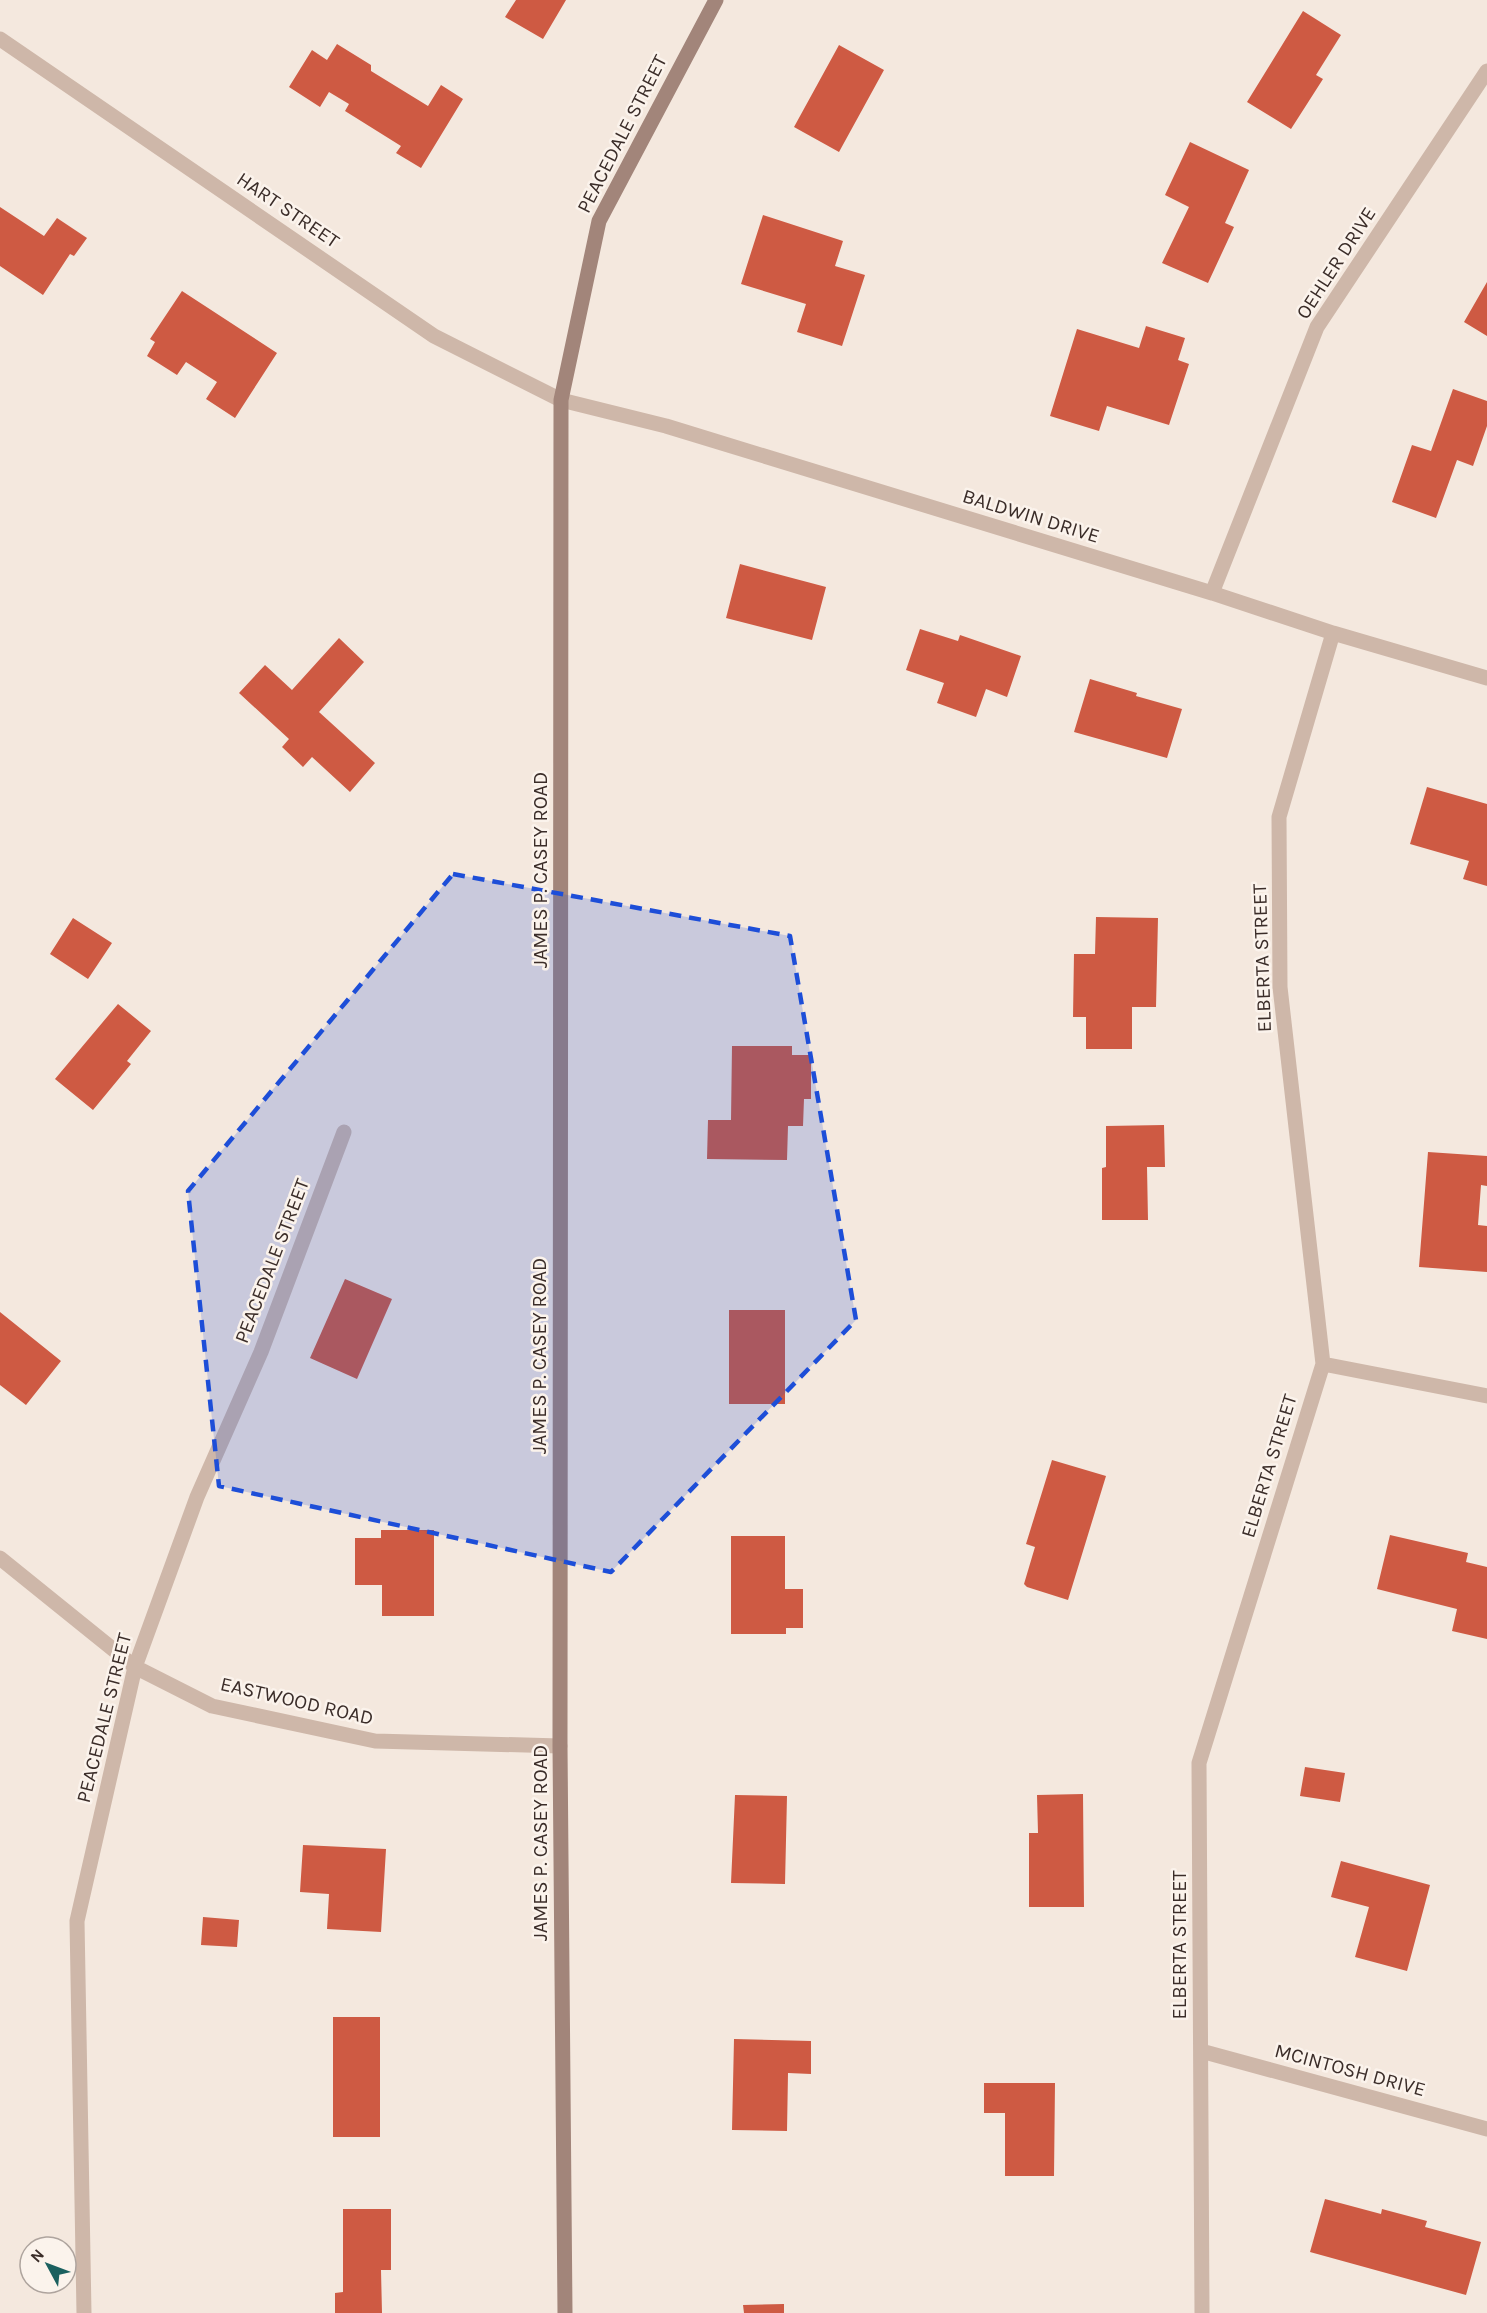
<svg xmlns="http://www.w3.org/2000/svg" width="1487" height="2313" font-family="Karla,sans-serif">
	<rect width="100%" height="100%" fill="#f4e8de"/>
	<!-- building -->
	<path fill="#ce5a43" d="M516 0H566L543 39 505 17Z
		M1303 11 1341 35 1316 75 1323 79 1291 129 1247 102Z
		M337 44 371 65V71L428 106 441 85 463 99 421 168 396 153 401 146 345 111 349 104 329 92 320 107 289 87 312 50 327 60Z
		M839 45 884 70 839 152 794 127Z
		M1190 142 1249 170 1225 223 1234 227 1208 283 1162 263 1189 207 1165 195Z
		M0 207 44 236 57 218 87 238 74 256 70 254 43 295 0 266Z
		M763 215 843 241 835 266 865 275 842 346 797 332 806 304 741 284Z
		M1487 282V336L1464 322Z
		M182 291 277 353 235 418 206 399 217 382 186 362 177 375 147 356 155 342 150 339Z
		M1146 326 1185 338 1178 360 1189 364 1169 425 1107 406 1099 431 1050 416 1077 329 1139 348Z
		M1453 389 1487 401V426L1473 466 1457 460 1436 518 1392 502 1412 445 1431 451Z
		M740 564 826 587 812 640 726 618Z
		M920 629 958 641 960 635 1021 656 1007 697 986 689 976 717 937 703 944 683 906 670Z
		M339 638 364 662 319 712 375 763 350 792 312 757 303 767 282 747 289 739 239 693 265 665 292 690Z
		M1090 679 1137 693 1136 696 1182 709 1167 758 1074 732Z
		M1427 787 1487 804V886L1463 879 1469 861 1410 844Z
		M1096 917 1158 918 1156 1007H1132V1049H1086V1017H1073L1074 954H1095Z
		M73 918 112 943 88 979 50 954Z
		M118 1004 151 1031 127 1061 131 1064 93 1110 55 1079Z
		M732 1046H792V1055H811V1099H804L803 1126H788L787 1160 707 1159 708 1120H731Z
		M1164 1125 1165 1167H1147L1148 1220H1102V1168L1106 1167V1126Z
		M1428 1152 1487 1156V1186L1481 1185 1478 1225 1487 1226V1272L1419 1267Z
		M345 1279 392 1299 357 1379 310 1358Z
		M729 1310H785V1404H729Z
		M0 1312 61 1361 26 1405 0 1385Z
		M1052 1460 1106 1476 1068 1600 1027 1587 1024 1584 1035 1547 1026 1544Z
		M381 1530H434V1616H382V1585H355V1538H381Z
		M1390 1535 1468 1553 1466 1562 1487 1567V1639L1452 1631 1457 1609 1377 1589Z
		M731 1536H785V1589H803V1628H786V1634H731Z
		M1305 1767 1345 1773 1340 1802 1300 1796Z
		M1083 1794 1084 1907H1029V1833H1038L1037 1795Z
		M735 1795 787 1796 785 1884 731 1883Z
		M303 1845 386 1849 381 1932 327 1929 329 1894 300 1892Z
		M1341 1861 1430 1885 1407 1971 1355 1957 1369 1907 1331 1897Z
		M203 1917 239 1920 237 1947 201 1945Z
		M333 2017H380V2137H333Z
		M734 2039 811 2041V2074L788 2073 787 2131 732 2130Z
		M984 2083H1055L1054 2176H1005V2113H984Z
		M1325 2199 1381 2214 1382 2209 1427 2221 1425 2227 1481 2242 1466 2295 1310 2252Z
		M343 2209H391V2270H381L382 2313H335V2293L343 2292Z
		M784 2304V2313H744L743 2305Z"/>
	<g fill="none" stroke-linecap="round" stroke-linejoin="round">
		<!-- minor -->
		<path stroke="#ceb7a9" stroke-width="15" d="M0 39 434 336 561 400 666 426 1212 593 1333 633 1487 678
			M1212 593 1317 327 1487 71
			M1323 1364 1487 1396
			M0 1558 135 1667 212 1706 375 1741 560 1746
			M1201 2051 1487 2129
			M84 2313 77 1921 135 1667 197 1497 261 1352 344 1132
			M1202 2313 1199 1763 1323 1364 1280 987 1279 817 1333 633"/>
		<!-- secondary -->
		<path stroke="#a2857a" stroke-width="15" d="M565 2313 560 1746 561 400 599 221 716 0"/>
	</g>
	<!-- marked area -->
	<path fill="#1d4ed8" fill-opacity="0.2" stroke="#1d4ed8" stroke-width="4.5" stroke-dasharray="12 8" stroke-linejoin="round" d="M453 874 790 936 856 1320 611 1572 219 1486 188 1191Z"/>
	<g text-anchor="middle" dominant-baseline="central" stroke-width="5" stroke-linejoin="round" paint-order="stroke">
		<!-- street labels -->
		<g font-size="20" fill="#3b2d29" stroke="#fbf3ec">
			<text transform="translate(622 134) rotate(-63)">PEACEDALE STREET</text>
			<text transform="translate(288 210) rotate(34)">HART STREET</text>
			<text transform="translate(1336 263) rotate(-57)">OEHLER DRIVE</text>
			<text transform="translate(1031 516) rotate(17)">BALDWIN DRIVE</text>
			<text transform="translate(540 870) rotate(-90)">JAMES P. CASEY ROAD</text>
			<text transform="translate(1262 958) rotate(-92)">ELBERTA STREET</text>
			<text transform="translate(272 1261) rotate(-69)">PEACEDALE STREET</text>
			<text transform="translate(539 1356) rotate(-90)">JAMES P. CASEY ROAD</text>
			<text transform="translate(1269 1466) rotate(-73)">ELBERTA STREET</text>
			<text transform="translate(297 1701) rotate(13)">EASTWOOD ROAD</text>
			<text transform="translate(104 1718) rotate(-76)">PEACEDALE STREET</text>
			<text transform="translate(540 1843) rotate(-90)">JAMES P. CASEY ROAD</text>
			<text transform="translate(1179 1945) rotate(-90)">ELBERTA STREET</text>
			<text transform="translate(1350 2070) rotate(15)">MCINTOSH DRIVE</text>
		</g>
	</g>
	<!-- north arrow -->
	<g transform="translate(48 2265) rotate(311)"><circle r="28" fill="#fbf3ec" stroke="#aea49e" stroke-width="1.5"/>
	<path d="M0-4.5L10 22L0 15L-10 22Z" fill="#1b605f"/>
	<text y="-9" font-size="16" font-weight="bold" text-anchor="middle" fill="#3b2d29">N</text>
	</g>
</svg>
